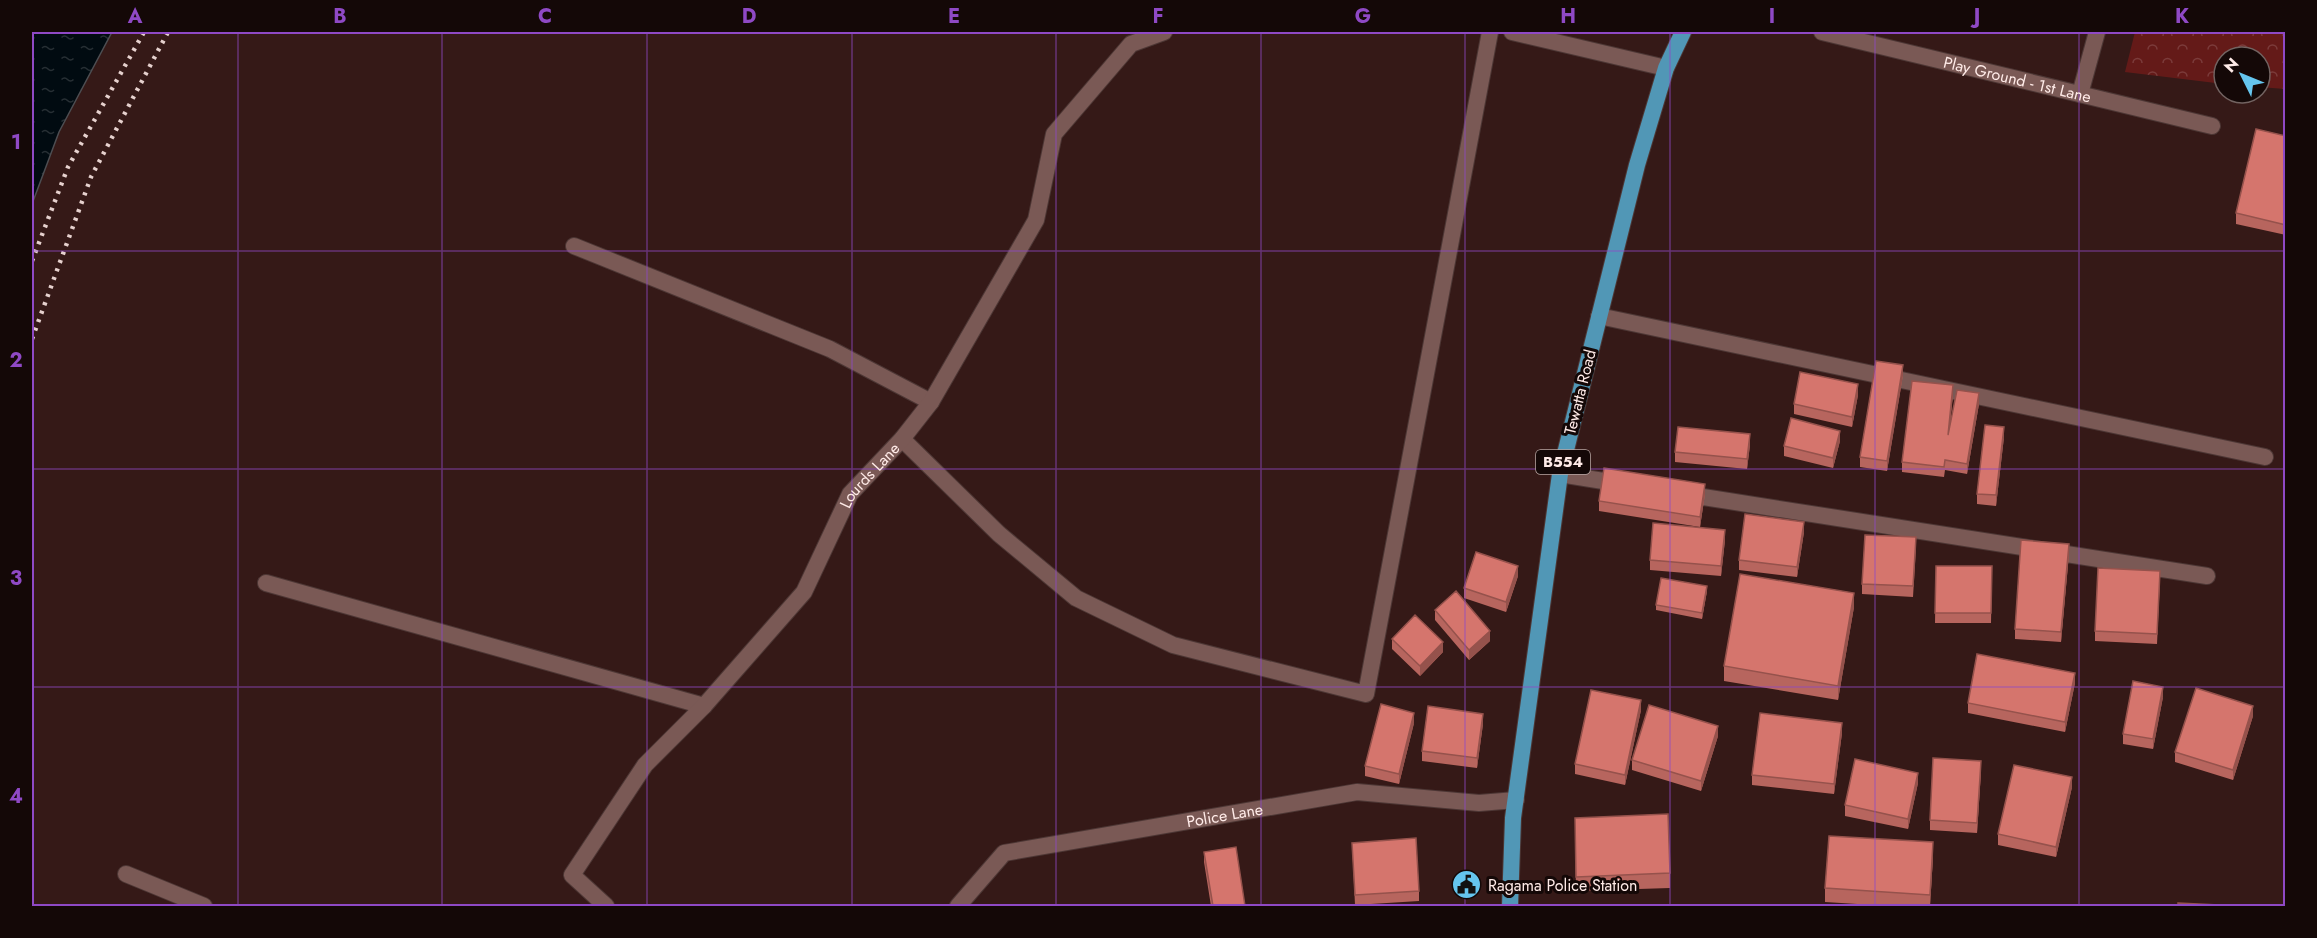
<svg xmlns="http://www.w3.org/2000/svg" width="2317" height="938" font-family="Jost,sans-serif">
	<defs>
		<pattern id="park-crowns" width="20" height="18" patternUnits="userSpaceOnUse" patternTransform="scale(1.5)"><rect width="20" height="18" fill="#641a18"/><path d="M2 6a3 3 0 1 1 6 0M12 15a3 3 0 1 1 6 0" fill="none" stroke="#7b3b3a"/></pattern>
		<pattern id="water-ripples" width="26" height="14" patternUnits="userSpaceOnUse" patternTransform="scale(1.5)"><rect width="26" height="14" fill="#010b11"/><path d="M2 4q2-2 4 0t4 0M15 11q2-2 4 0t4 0" fill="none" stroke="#272f34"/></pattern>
	</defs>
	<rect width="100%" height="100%" fill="#351917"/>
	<!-- park -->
	<path fill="url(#park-crowns)" d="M2135 32H2285V89L2260 87V57H2224V84L2125 72Z"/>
	<!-- water -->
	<path fill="url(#water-ripples)" stroke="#4d4e52" stroke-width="1.5" d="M32 32H112L59 132 32 204Z"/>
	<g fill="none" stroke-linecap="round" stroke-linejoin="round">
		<defs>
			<g id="minor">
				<path d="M1512 32 1666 68"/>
				<path id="s1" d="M1822 32 2212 126"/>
				<path d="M2080 94 2097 32"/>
				<path d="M574 246 830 349 931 402"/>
				<path d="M1599 316 2265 457"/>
				<path d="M902 439 999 534 1076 598 1173 645 1366 694 1490 32"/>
				<path d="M1560 474 1622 484"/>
				<path d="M1684 494 2207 576"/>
				<path d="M266 583 704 706"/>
				<path d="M126 874 204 906"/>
				<path id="s2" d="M606 906 572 875 645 765 704 706 804 592 850 494 902 439 931 402 1036 220 1054 134 1131 44 1164 32"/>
				<path id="s3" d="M958 906 1004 853 1357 792 1479 803 1516 800"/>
			</g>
			<path id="primary" d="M1510 906 1513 818 1560 474 1637 165 1666 68 1683 32"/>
		</defs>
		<!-- minor casing -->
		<use href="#minor" stroke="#4d3735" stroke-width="18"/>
		<!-- primary casing -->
		<use href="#primary" stroke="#4d3735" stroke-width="18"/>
		<!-- minor -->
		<use href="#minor" stroke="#7a5955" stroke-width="16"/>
		<!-- primary -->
		<use href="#primary" stroke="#5197b6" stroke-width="16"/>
		<!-- rail -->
		<path stroke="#e6d1ce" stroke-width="4.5" stroke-dasharray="3 6" stroke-linecap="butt" d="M32 261 68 167 144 32
			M32 339 91 177 168 32"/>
	</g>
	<!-- wall -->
	<path fill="#b7655e" d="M2286 136V235L2236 224V213Z
		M1903 375 1887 471 1860 467V457Z
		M1858 395 1852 427 1794 414V404Z
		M1953 395 1950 422 1979 404 1967 474 1945 470 1944 477 1902 472V462Z
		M2004 437 1996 506 1977 504V494Z
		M1840 441 1833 468 1784 456V446Z
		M1750 445 1747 469 1675 462V452Z
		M1705 494 1700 527 1599 511V501Z
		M1804 532 1797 577 1739 570V560Z
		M1725 540 1721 576 1650 570V560Z
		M1916 547 1913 597 1862 594V584Z
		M2069 554 2061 642 2015 639V629Z
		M1936 566H1992L1991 623H1935Z
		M1518 576 1506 612 1464 598V588Z
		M2160 581 2157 644 2095 641V631Z
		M1707 591 1702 619 1656 610V605Z
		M1854 607 1838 700 1724 681V666Z
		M1435 610 1490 641 1469 660 1435 620Z
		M1392 639 1443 652 1420 676 1392 649Z
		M2075 683 2065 732 1968 713V703Z
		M2163 697 2153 749 2123 744V734Z
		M1641 710 1625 785 1575 774V764Z
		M2253 716 2233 780 2175 762V752Z
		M1414 723 1399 784 1365 776V766Z
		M1483 724 1477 768 1422 761V751Z
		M1842 733 1834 794 1752 785V775Z
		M1718 736 1701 791 1632 770V760Z
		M1981 771 1977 833 1930 830V820Z
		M1918 783 1908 829 1845 816V805Z
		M2072 787 2056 857 1998 845V834Z
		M1575 832 1670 873V888L1576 891Z
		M1352 843 1419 891V901L1355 905Z
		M1204 852 1245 906H1211L1204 862Z
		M1933 857 1930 906H1889L1825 902V888Z"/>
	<!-- shaded-wall -->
	<path fill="#95524c" d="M1903 365V375L1887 471V461Z
		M1858 384V395L1852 427V417Z
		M1953 385V395L1948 445V435Z
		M1979 393V404L1967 474V464Z
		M2004 427V437L1996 506V495Z
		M1840 431V441L1833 468V458Z
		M1750 434V445L1747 469V459Z
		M1705 484V494L1700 527V517Z
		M1804 522V532L1797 577V567Z
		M1725 530V540L1721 576V566Z
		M2069 544V554L2061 642V632Z
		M1518 566V576L1506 612V602Z
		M1707 586V591L1702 619V613Z
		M1854 593V607L1838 700V686Z
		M1490 631V641L1469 660V650Z
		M1443 642V652L1420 676V666Z
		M2075 673V683L2065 732V722Z
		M2163 687V697L2153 749V739Z
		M1641 700V710L1625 785V775Z
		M2253 706V716L2233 780V770Z
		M1414 713V723L1399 784V774Z
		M1483 714V724L1477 768V758Z
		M1842 723V733L1834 794V784Z
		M1718 726V736L1701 791V781Z
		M1981 761V771L1977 833V823Z
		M1918 773V783L1908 829V819Z
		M2072 777V787L2056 857V847Z
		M1933 842V857L1930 906V895Z"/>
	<!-- building -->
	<path fill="#d5756d" stroke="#95524c" stroke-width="1.5" d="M2256 129 2286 136V225L2236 213Z
		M1876 361 1903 365 1887 461 1860 457Z
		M1800 372 1858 384 1852 417 1794 404Z
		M1912 381 1953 385 1948 435 1957 390 1979 393 1967 464 1945 460 1944 467 1902 462Z
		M1791 418 1840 431 1833 458 1784 446Z
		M1985 425 2004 427 1996 495 1977 494Z
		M1678 427 1750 434 1747 459 1675 452Z
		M1604 468 1705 484 1700 517 1599 501Z
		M1745 514 1804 522 1797 567 1739 560Z
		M1653 523 1725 530 1721 566 1650 560Z
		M1865 535 1916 537 1913 586 1862 584Z
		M2021 540 2069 544 2061 632 2015 629Z
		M1476 552 1518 566 1506 602 1464 588Z
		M1936 566H1992L1991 613H1935Z
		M2098 568 2160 571 2157 634 2095 631Z
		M1740 574 1854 593 1838 686 1724 666Z
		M1661 578 1707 586 1702 613 1656 605Z
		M1456 591 1490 631 1469 650 1435 610Z
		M1415 615 1443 642 1420 666 1392 639Z
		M1977 654 2075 673 2065 722 1968 703Z
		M2133 681 2163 687 2153 739 2123 734Z
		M2196 688 2253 706 2233 770 2175 752Z
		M1591 690 1641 700 1625 775 1575 764Z
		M1381 704 1414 713 1399 774 1365 766Z
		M1649 705 1718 726 1701 781 1632 760Z
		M1428 706 1483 714 1477 758 1422 751Z
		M1760 713 1842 723 1834 784 1752 775Z
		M1933 758 1981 761 1977 823 1930 820Z
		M1855 759 1918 773 1908 819 1845 805Z
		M2014 765 2072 777 2056 847 1998 834Z
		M1668 814 1670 873 1576 877 1575 818Z
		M1829 836 1933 842 1930 895 1825 888Z
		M1416 838 1419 891 1355 895 1352 843Z
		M1236 847 1245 906H1213L1204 852Z
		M2178 903 2240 906H2178Z"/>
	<!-- grid -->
	<path fill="none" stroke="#8f49c5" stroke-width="1.5" stroke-opacity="0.55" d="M238 32V906M442 32V906M647 32V906M852 32V906M1056 32V906M1261 32V906M1465 32V906M1670 32V906M1875 32V906M2079 32V906M32 251H2286M32 469H2286M32 687H2286"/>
	<!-- icons -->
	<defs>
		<symbol id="civic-disc" viewBox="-11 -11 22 22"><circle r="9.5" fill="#65c5ee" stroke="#140807"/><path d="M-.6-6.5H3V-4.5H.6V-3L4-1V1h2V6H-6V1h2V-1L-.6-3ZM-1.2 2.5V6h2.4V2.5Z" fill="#111"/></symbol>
	</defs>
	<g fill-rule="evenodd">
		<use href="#civic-disc" x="1450" y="868" width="33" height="33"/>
	</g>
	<g text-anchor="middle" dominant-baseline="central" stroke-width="6" stroke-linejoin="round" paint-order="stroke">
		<!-- shield labels -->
		<rect fill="#140807" stroke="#b8a7a4" stroke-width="1.5" x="1536" y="450" width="54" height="24" rx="4.5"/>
		<g font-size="15" font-weight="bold" fill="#ffebe8">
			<text x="1563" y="462">B554</text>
		</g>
		<!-- street labels -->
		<g font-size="16" fill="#ffebe8" stroke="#140807">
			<text stroke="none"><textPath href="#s1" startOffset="201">Play Ground - 1st Lane</textPath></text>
			<text transform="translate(1580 392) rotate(-76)">Tewatta Road</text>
			<text stroke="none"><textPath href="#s2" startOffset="548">Lourds Lane</textPath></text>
			<text stroke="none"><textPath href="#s3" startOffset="294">Police Lane</textPath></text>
		</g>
		<!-- poi labels -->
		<g font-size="16" fill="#ffebe8" stroke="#140807" text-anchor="start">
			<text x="1488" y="885">Ragama Police Station</text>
		</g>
	</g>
	<!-- border -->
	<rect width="2317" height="938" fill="none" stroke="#140807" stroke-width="66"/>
	<!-- north arrow -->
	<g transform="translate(2242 75) rotate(313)"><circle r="28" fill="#140807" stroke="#726361" stroke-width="1.5"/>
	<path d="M0-4.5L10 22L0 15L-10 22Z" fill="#65c5ee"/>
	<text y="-9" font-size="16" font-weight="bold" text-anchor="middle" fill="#ffebe8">N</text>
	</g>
	<rect x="33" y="33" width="2251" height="872" fill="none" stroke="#8f49c5" stroke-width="2"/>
	<g font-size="20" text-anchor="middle" font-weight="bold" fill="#8f49c5">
		<text x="135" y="23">A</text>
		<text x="340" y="23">B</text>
		<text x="545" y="23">C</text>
		<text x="749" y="23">D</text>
		<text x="954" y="23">E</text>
		<text x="1158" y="23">F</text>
		<text x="1363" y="23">G</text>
		<text x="1568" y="23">H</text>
		<text x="1772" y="23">I</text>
		<text x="1977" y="23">J</text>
		<text x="2182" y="23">K</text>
		<text x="16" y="149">1</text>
		<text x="16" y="367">2</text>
		<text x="16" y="585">3</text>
		<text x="16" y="803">4</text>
	</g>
</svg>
